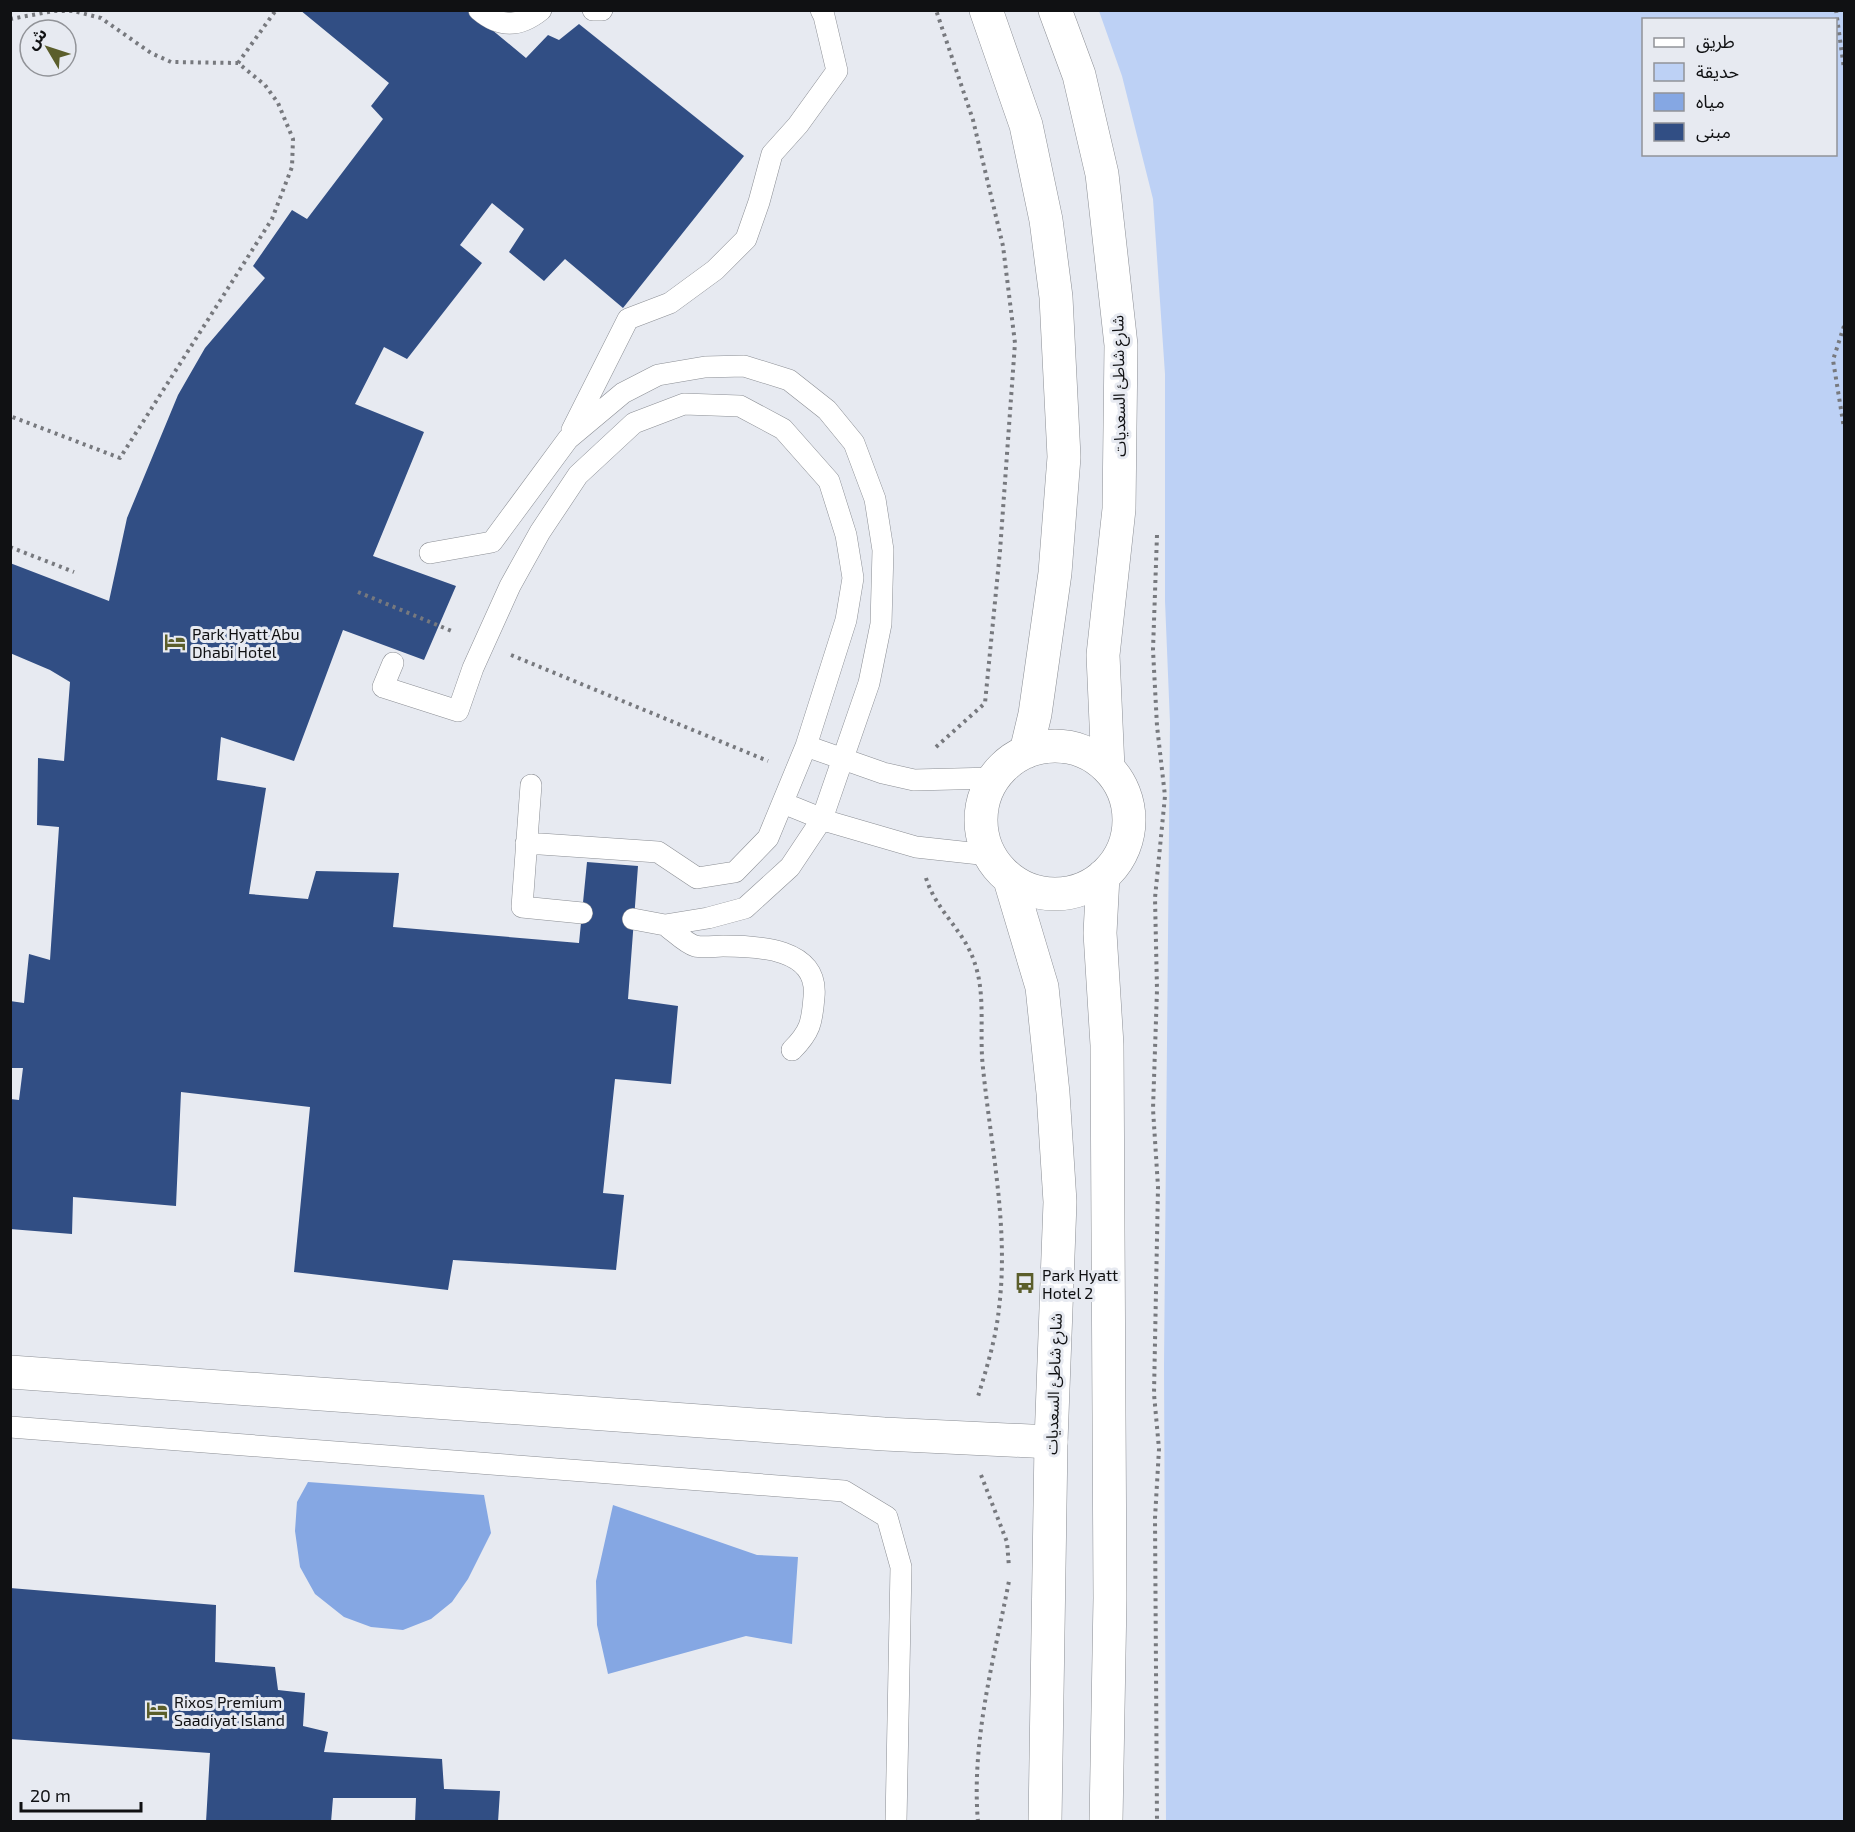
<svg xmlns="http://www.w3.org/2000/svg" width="1855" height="1832" font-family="'Exo 2','Noto Sans Arabic',sans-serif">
	<rect width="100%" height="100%" fill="#e7eaf1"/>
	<!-- green -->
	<path fill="#bdd1f5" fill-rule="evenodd" d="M1099 11H1844V1821H1166L1164 1365 1170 723 1165 601V374L1153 199 1122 76ZM1644 20H1836V154H1644Z"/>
	<!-- water -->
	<path fill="#85a7e3" d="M308 1482 484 1495 491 1533 468 1579 452 1602 431 1619 403 1630 371 1627 344 1617 315 1594 300 1567 295 1531 297 1502Z
		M613 1505 757 1555 798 1557 792 1644 746 1636 608 1674 597 1625 596 1581Z"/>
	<!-- building -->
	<path fill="#314e84" d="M300 10H468L526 58 548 35 559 40 579 24 744 156 623 308 565 259 544 281 509 252 524 229 492 203 460 245 482 263 407 359 384 347 355 404 424 432 373 556 456 586 424 660 343 630 294 761 221 737 217 780 266 788 249 894 308 899 316 871 399 873 393 927 579 943 587 862 638 866 628 999 678 1006 671 1084 615 1079 603 1193 624 1195 616 1270 453 1260 448 1290 294 1272 310 1107 181 1092 176 1206 73 1197 72 1234 10 1229V1099L19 1100 23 1068H10V1001L24 1003 29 954 50 960 59 827 37 825 38 758 64 761 70 682 50 670 10 653V563L109 601 127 518 178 395 205 348 265 278 253 266 292 210 307 219 383 119 371 106 389 83Z
		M10 1588 216 1605 215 1662 275 1667 278 1690 305 1693 303 1726 328 1732 324 1752 442 1759 444 1789 500 1791 498 1822H415L416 1798H333L331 1822H206L210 1753 10 1739Z"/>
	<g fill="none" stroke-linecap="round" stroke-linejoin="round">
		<defs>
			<path id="lane" d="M479 10C500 28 520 27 541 10
				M593 10H602
				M572 430 628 319 670 303 715 270 746 239 759 202 772 154 798 125 837 71 824 16 821 10
				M430 553 492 542 568 439 623 393 658 375 705 367 744 366 789 380 827 410 854 443 875 499 883 550 881 624 869 683 822 819 790 867 745 908 708 918 665 925 633 919
				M393 663 383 687 458 711 473 668 510 586 540 532 578 475 634 423 684 404 740 406 783 429 829 481 846 535 853 578 846 620 806 746 768 838 735 872 697 878 658 852 526 843
				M806 746 883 773 914 780 994 778
				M531 785 522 907 582 913
				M783 803 830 822 916 847 989 855
				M665 925C674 931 685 943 695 946 703 948 715 946 723 946 758 946 819 948 814 997 812 1023 810 1032 792 1050
				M10 1427 844 1491 887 1517 901 1567 896 1822"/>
			<path id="street" d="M10 1372 884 1434 1051 1442"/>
			<path id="secondary" d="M986 10 1026 125 1046 220 1056 297 1064 457 1055 573 1035 714 1026 752
				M1055 10 1079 75 1102 174 1121 345 1119 509 1103 655 1108 768
				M981 820a74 74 0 1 1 148 0a74 74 0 1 1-148 0Z
				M1103 876 1100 933 1107 1045 1110 1598 1106 1822
				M1010 880 1042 987 1053 1093 1060 1202 1051 1442 1045 1822"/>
		</defs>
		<!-- lane casing -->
		<use href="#lane" stroke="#8b8e94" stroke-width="22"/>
		<!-- street casing -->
		<use href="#street" stroke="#8b8e94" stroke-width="34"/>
		<!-- secondary casing -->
		<use href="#secondary" stroke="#8b8e94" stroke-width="34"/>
		<!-- path -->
		<path stroke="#77797e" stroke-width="4" stroke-dasharray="3 4.5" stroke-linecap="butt" d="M1836 10 1844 69
			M10 19 54 11H74L101 18 151 53 171 62 238 63 265 85 278 103 293 139 292 167 272 219 120 458 10 416
			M238 63 276 10
			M1844 326 1833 360 1844 428
			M1157 535 1153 650 1157 726 1165 796 1155 898 1157 990 1153 1109 1158 1187 1154 1394 1159 1449 1155 1518 1157 1822
			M10 547 74 572
			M358 592 454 632
			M511 655 768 761
			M936 747 985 703 1000 551 1015 343 1003 246 973 120 936 10
			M926 878C936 911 965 931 975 964 986 996 979 1034 983 1068 991 1147 1009 1228 999 1308 996 1339 986 1370 977 1400
			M981 1475 1007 1542 1009 1567
			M978 1822C971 1741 994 1659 1009 1581"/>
		<!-- lane -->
		<use href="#lane" stroke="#fff" stroke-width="21"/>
		<!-- street -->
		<use href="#street" stroke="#fff" stroke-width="33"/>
		<!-- secondary -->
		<use href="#secondary" stroke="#fff" stroke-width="33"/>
	</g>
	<!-- icons -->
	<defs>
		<symbol id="hotel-bare" viewBox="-9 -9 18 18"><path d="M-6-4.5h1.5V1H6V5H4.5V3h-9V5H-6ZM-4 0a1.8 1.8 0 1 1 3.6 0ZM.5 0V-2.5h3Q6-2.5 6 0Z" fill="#5b5e2b" stroke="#e7eaf1" stroke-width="2.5" paint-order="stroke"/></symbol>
		<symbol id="bus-bare" viewBox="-9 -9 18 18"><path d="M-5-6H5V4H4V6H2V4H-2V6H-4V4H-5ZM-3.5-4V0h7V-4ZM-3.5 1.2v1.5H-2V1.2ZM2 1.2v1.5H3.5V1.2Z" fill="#5b5e2b" stroke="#e7eaf1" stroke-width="2.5" paint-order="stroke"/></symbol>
	</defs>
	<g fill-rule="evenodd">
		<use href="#hotel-bare" x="160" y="627" width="30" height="30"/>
		<use href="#bus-bare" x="1010" y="1268" width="30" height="30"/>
		<use href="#hotel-bare" x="142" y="1695" width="30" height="30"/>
	</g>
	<g text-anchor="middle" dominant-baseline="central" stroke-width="6" stroke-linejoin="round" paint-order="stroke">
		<!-- street labels -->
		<g font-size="16" fill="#101113" stroke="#e7eaf1">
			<text transform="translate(1118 386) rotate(-91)">شارع شاطئ السعديات</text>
			<text transform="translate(1053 1384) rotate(-88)">شارع شاطئ السعديات</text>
		</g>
		<!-- poi labels -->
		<g font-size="16" fill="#101113" stroke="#e7eaf1" text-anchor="start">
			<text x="192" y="633">Park Hyatt Abu<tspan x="192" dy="18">Dhabi Hotel</tspan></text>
			<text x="1042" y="1274">Park Hyatt<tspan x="1042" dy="18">Hotel 2</tspan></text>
			<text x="174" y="1701">Rixos Premium<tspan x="174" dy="18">Saadiyat Island</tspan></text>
		</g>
	</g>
	<!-- border -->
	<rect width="1855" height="1832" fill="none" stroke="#101113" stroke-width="24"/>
	<!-- legend -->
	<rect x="1642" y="18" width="195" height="138" fill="#e7eaf1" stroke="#919398" stroke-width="1.5"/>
	<rect x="1654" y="38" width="30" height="9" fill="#ffffff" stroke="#919398" stroke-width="1.5"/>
	<text x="1696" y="48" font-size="18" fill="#101113">طريق</text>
	<rect x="1654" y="63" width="30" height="18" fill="#bdd1f5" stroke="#919398" stroke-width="1.5"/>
	<text x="1696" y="78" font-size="18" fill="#101113">حديقة</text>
	<rect x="1654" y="93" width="30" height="18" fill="#85a7e3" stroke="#919398" stroke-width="1.5"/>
	<text x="1696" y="108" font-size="18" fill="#101113">مياه</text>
	<rect x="1654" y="123" width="30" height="18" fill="#314e84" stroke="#919398" stroke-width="1.5"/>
	<text x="1696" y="138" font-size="18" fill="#101113">مبنى</text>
	<!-- north arrow -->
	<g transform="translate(48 48) rotate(309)"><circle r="28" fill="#e7eaf1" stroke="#919398" stroke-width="1.5"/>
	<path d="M0-4.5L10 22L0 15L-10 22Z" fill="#5b5e2b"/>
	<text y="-9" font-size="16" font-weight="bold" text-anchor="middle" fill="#101113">ش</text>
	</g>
	<!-- scale -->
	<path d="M21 1802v9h120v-9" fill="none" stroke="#101113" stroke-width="3"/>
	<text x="30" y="1802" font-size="18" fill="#101113" stroke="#e7eaf1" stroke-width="4.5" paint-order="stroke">20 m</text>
</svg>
